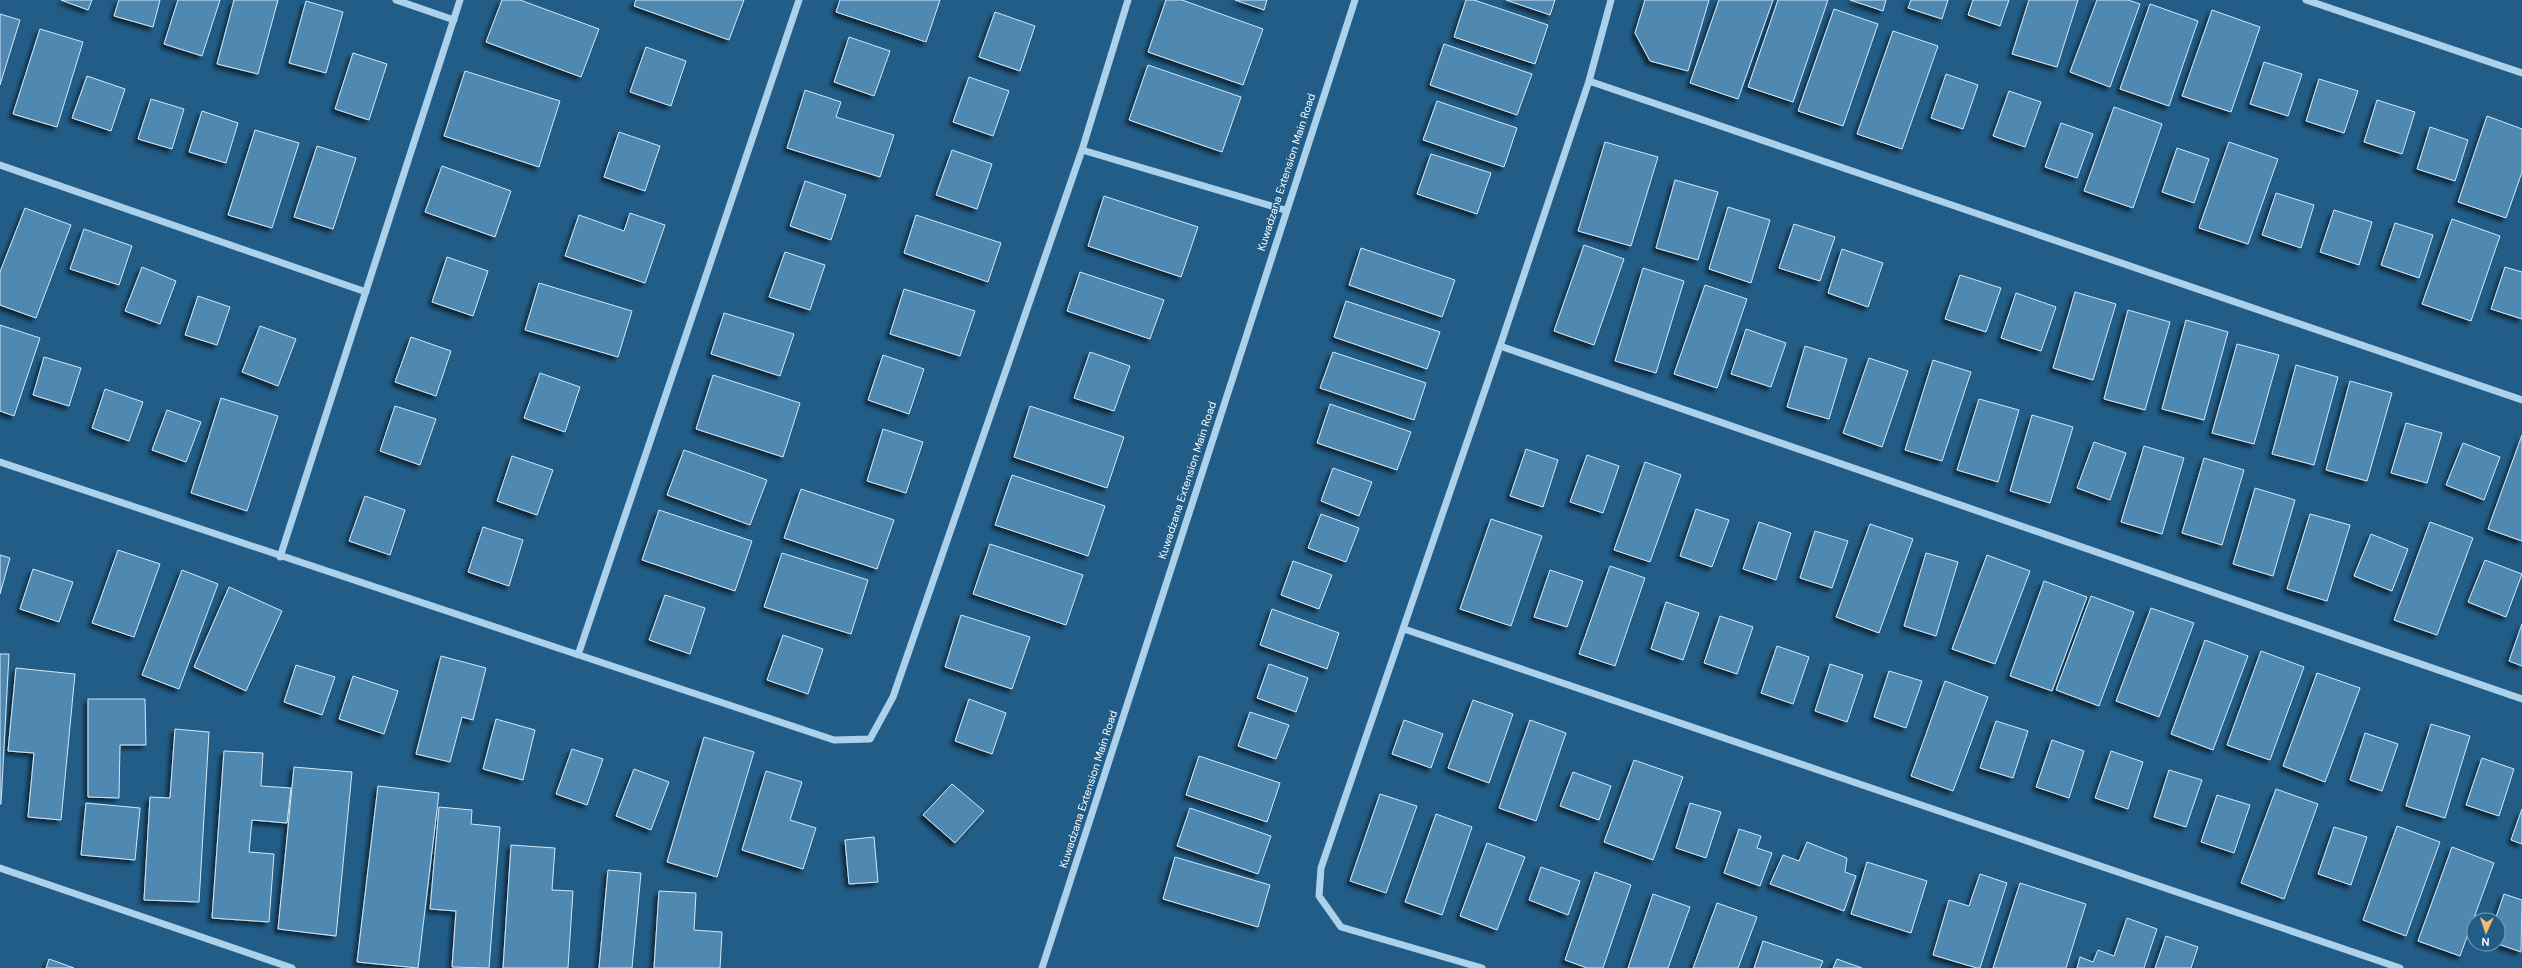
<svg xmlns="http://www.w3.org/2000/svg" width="2522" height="968" font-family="'DM Sans',sans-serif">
	<defs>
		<filter id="shadow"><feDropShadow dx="-3.5" dy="3.5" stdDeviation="2" flood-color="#0009"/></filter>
	</defs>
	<rect width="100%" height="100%" fill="#225d87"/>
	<!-- building -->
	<path fill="#4f89b2" stroke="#d1e8f7" filter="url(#shadow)" d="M61 0H92L88 10Z
		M119 0H160L153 27 114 16Z
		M178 0H220L202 56 164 44Z
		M234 0H278L258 74 217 64Z
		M502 0H520L599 29 581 77 486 42Z
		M636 0H744L729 40 634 6Z
		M840 0H940L926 42 836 12Z
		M1166 0H1182L1263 29 1243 85 1148 52Z
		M1235 0H1267L1264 10Z
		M1466 0H1474L1548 25 1535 64 1454 37Z
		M1506 0H1555L1550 15Z
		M1645 0H1709L1688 71 1650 61 1635 33Z
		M1719 0H1773L1738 99 1690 83Z
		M1778 0H1828L1793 102 1748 87Z
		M1850 0H1886L1883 11Z
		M1911 0H1948L1942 19 1908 8Z
		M1973 0H2009L2000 26 1968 15Z
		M2029 0H2078L2057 67 2012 54Z
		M2097 0H2128L2140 4 2110 87 2070 72Z
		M306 1 343 12 326 73 289 63Z
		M2150 4 2198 21 2169 106 2120 89Z
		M1834 9 1878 24 1843 126 1798 111Z
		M2212 10 2260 27 2231 112 2182 96Z
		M995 12 1035 26 1020 71 979 57Z
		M0 14 20 20 0 85Z
		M40 29 83 42 57 127 13 114Z
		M1893 31 1938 46 1902 149 1857 134Z
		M849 37 890 51 874 96 834 82Z
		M1444 44 1532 74 1517 115 1430 85Z
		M646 47 686 61 671 106 630 92Z
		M353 53 387 64 369 120 335 109Z
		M2264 62 2302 74 2288 116 2250 104Z
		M1148 65 1241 97 1222 152 1129 120Z
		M465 71 560 101 539 167 444 136Z
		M1946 74 1978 85 1963 129 1931 118Z
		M87 76 125 89 111 131 72 118Z
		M969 77 1009 91 993 136 953 122Z
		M2319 79 2358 91 2344 133 2306 121Z
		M805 90 841 102 836 117 894 135 880 177 787 148Z
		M2009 91 2041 102 2025 147 1993 136Z
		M151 99 184 109 172 149 138 139Z
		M2377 100 2415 112 2402 154 2364 142Z
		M1437 101 1517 128 1504 167 1423 140Z
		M2114 107 2162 124 2133 208 2084 191Z
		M202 111 238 123 226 163 189 152Z
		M2487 116 2522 129V172L2506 218 2458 202Z
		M2061 123 2093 134 2077 178 2045 167Z
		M2430 127 2468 140 2455 181 2417 169Z
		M255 130 299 143 272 228 228 215Z
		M619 132 660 146 645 191 604 177Z
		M1605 142 1658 157 1631 246 1578 231Z
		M2229 142 2278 159 2248 244 2199 228Z
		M317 146 356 158 333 229 294 217Z
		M2177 148 2209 159 2194 203 2162 192Z
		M952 150 992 164 977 209 936 195Z
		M1431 154 1491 173 1477 214 1417 194Z
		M442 166 511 191 495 237 425 212Z
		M1675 180 1718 192 1698 260 1656 248Z
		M805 181 846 195 831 240 790 226Z
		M2276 193 2314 205 2301 248 2262 235Z
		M1104 196 1198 227 1181 277 1088 246Z
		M1728 207 1770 220 1751 283 1709 269Z
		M25 208 71 225 36 318 0 305V272Z
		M2334 210 2372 222 2359 265 2320 252Z
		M630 213 665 225 645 283 565 256 579 215 624 231Z
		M916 215 1001 243 988 282 904 253Z
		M2452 219 2500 236 2471 321 2422 304Z
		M2395 223 2433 235 2419 278 2381 265Z
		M1794 224 1835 237 1820 281 1779 268Z
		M84 229 132 246 119 285 70 269Z
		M1584 245 1624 259 1594 345 1554 331Z
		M1361 248 1455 280 1442 317 1349 285Z
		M1842 249 1883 263 1868 307 1828 293Z
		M785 252 825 265 810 310 769 297Z
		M447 257 488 271 473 316 432 302Z
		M142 267 176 281 160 324 125 311Z
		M2505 267 2522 272V319L2491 309Z
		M1643 268 1684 281 1656 373 1615 361Z
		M1080 272 1164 300 1150 339 1067 311Z
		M1960 275 2001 288 1986 332 1945 319Z
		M539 283 632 311 618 357 525 330Z
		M1705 285 1747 299 1717 388 1674 374Z
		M904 289 975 311 960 356 890 334Z
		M2075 292 2116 304 2093 380 2053 368Z
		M2016 293 2056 307 2041 351 2001 338Z
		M198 296 230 307 217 345 185 335Z
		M1346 301 1440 332 1427 369 1334 337Z
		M2128 310 2170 322 2145 410 2104 399Z
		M724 313 794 334 780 376 711 354Z
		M2186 320 2228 332 2204 420 2162 409Z
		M0 325 40 338 14 416 0 411Z
		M260 326 296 339 278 386 242 372Z
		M1746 329 1786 343 1771 387 1731 374Z
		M411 337 451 351 436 396 395 382Z
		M2237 344 2279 355 2254 444 2212 433Z
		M1805 346 1847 359 1829 419 1787 407Z
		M1090 352 1130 366 1114 411 1074 398Z
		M1333 352 1426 383 1414 420 1320 388Z
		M883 355 924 369 909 414 868 400Z
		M44 357 81 368 69 406 33 395Z
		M1869 358 1908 371 1882 447 1843 433Z
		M1933 360 1971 372 1942 461 1905 450Z
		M2296 365 2338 377 2314 465 2272 454Z
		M540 373 580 387 565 432 524 418Z
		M713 375 800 403 783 457 696 429Z
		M2350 381 2392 393 2367 481 2326 470Z
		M105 389 143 402 129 441 92 428Z
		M221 398 278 416 247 511 191 493Z
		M1979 399 2019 410 1998 482 1957 470Z
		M1330 404 1411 432 1397 470 1317 443Z
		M395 406 436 419 420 465 380 451Z
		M1030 406 1124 437 1107 488 1014 457Z
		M167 410 201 422 186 462 152 450Z
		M2032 415 2073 427 2050 503 2010 491Z
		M2406 423 2442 433 2427 483 2391 473Z
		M883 429 923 442 906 493 867 481Z
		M2522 435V541L2488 529Z
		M2094 442 2126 453 2110 500 2077 488Z
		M2463 443 2500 457 2484 500 2446 485Z
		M2144 446 2184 458 2162 534 2121 522Z
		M1526 449 1558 460 1543 507 1510 496Z
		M684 450 767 480 750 525 667 495Z
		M1587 455 1619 466 1603 513 1570 502Z
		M512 456 553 470 537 515 497 501Z
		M2204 458 2244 470 2222 545 2182 533Z
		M1645 462 1681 475 1650 562 1614 550Z
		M1333 468 1372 482 1359 516 1321 501Z
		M1012 475 1105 506 1088 556 995 525Z
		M2255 488 2295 500 2273 576 2233 564Z
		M801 489 894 520 877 569 784 538Z
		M365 496 405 510 390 555 349 541Z
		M1696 509 1729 520 1712 567 1680 556Z
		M659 510 752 541 735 591 642 560Z
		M1321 514 1359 528 1346 562 1308 548Z
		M2310 514 2350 525 2327 601 2287 589Z
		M1491 519 1542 536 1511 626 1460 609Z
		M1759 522 1791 533 1776 580 1743 569Z
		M2430 522 2473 538 2437 635 2394 620Z
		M1870 524 1913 539 1879 633 1836 617Z
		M483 527 523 540 509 586 468 572Z
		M1815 531 1848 541 1832 588 1800 578Z
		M2371 534 2408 549 2392 591 2354 576Z
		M990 544 1083 575 1066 625 973 594Z
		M118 550 160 564 134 637 92 623Z
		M782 553 868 580 851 634 764 607Z
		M1926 553 1958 562 1936 636 1904 626Z
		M0 555 10 558 0 594Z
		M1987 555 2030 571 1995 664 1952 649Z
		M2485 560 2522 574 2506 617 2468 602Z
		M1293 561 1332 575 1319 609 1281 595Z
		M1610 566 1645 578 1615 666 1579 654Z
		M33 569 73 582 59 622 20 609Z
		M182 570 218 584 179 689 142 675Z
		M1550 570 1583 581 1567 627 1534 617Z
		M2044 581 2087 597 2052 691 2010 676Z
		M229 587 282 611 246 691 194 667Z
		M665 595 705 608 690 654 649 640Z
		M2091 596 2134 612 2099 706 2056 690Z
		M1666 602 1699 613 1683 660 1651 649Z
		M2151 608 2194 623 2159 717 2116 701Z
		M1272 609 1339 633 1327 669 1260 645Z
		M961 615 1030 637 1012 689 945 667Z
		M1720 616 1753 627 1737 674 1704 663Z
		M2522 624V666L2509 661Z
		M783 635 823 649 808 694 767 680Z
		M2205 640 2248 656 2213 750 2171 734Z
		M1777 646 1809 657 1793 704 1761 693Z
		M2261 651 2304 667 2270 760 2227 745Z
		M0 654H9L1 804H0Z
		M441 656 486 668 473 720 462 717 450 762 416 754Z
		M1269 664 1308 678 1296 712 1257 698Z
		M1830 664 1863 675 1847 722 1815 711Z
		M296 665 335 677 322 715 284 702Z
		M16 668 75 674 61 820 28 817 34 753 8 751Z
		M1889 671 1922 681 1906 728 1874 717Z
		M2317 673 2360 688 2325 782 2283 766Z
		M353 676 398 691 384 734 339 719Z
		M1945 681 1988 697 1953 791 1911 776Z
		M88 699H145L146 745H120L119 798 88 797Z
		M969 699 1006 713 992 754 955 741Z
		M1473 700 1513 714 1489 783 1448 768Z
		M1250 712 1289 725 1276 759 1238 746Z
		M496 719 535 730 523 780 483 769Z
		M1404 720 1443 734 1431 768 1392 754Z
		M1530 720 1566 733 1536 821 1499 808Z
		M1996 721 2028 731 2013 778 1980 768Z
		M2431 724 2470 736 2445 818 2406 806Z
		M175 729 209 732 199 902 144 900 150 797 170 798Z
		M2365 733 2398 744 2382 791 2350 780Z
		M704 737 754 752 717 877 667 862Z
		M2052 740 2084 751 2069 798 2036 787Z
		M572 749 603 759 587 805 556 794Z
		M224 751 263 753 261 786 291 788 287 823 252 820 249 852 274 854 269 922 212 918Z
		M2111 751 2143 762 2128 809 2095 798Z
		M1199 756 1280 783 1267 822 1186 795Z
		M2482 758 2514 769 2499 816 2466 805Z
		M1634 760 1683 777 1653 860 1604 842Z
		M294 767 352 772 336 936 278 929Z
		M634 769 669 782 651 830 616 816Z
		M2169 770 2202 780 2186 827 2154 817Z
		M766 771 802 782 790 820 816 828 803 869 742 850Z
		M1573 772 1611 786 1599 820 1560 806Z
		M952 784 984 811 955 843 923 815Z
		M378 786 439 793 418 968 357 962Z
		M2276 789 2318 804 2284 899 2241 883Z
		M1380 794 1417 806 1386 893 1350 881Z
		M2217 795 2250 805 2234 853 2201 842Z
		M86 803 140 808 135 860 81 855Z
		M1690 803 1721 812 1706 858 1676 848Z
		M439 807 472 810 471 824 500 827 489 968 452 967 456 911 430 909Z
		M1190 808 1271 836 1258 874 1177 846Z
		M2522 809V844L2511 840Z
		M1436 814 1472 827 1442 915 1405 902Z
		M2397 826 2440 842 2406 936 2363 920Z
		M2334 827 2367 837 2351 885 2318 874Z
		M1739 829 1761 836 1757 848 1772 853 1760 886 1724 873Z
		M874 837 878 882 849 884 845 840Z
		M1807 842 1847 858 1845 872 1856 876 1844 911 1770 884 1783 855 1799 861Z
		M1487 843 1525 857 1497 930 1460 916Z
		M511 845 555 848 552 890 573 891 568 968H503Z
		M2452 847 2494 863 2460 956 2418 941Z
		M1175 857 1270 885 1258 927 1163 899Z
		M1867 862 1927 881 1911 933 1851 914Z
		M1541 867 1580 881 1568 915 1529 900Z
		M608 870 641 873 632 968H599Z
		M1595 872 1631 885 1603 968H1587L1565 960Z
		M1980 874 2007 883 1980 968H1977L1933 955 1949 900 1969 906Z
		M2020 883 2086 904 2066 968H1993Z
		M659 891 696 893 694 930 722 932 720 968H654Z
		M1653 894 1690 907 1668 968H1628Z
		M2504 894 2522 900 2521 952 2498 944V920H2495Z
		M1717 903 1757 917 1738 968H1693Z
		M2127 918 2157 929 2144 968H2077L2080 957 2093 962 2098 950 2114 956Z
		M2166 936 2198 947 2191 968H2155Z
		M1763 941 1823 961 1820 968H1754Z
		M49 959 74 968H46Z
		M1837 959 1862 968H1833Z"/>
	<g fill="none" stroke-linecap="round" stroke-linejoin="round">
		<!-- minor -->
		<path stroke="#acd1ea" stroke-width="7" d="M396 0 454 20
			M2306 0 2522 73
			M1589 81 2522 400
			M1082 150 1285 210
			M0 165 366 292
			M1500 346 1589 81 1611 0
			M0 462 834 740 870 739 893 697 1082 150 1128 0
			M280 557 460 0
			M1404 629 2400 968
			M578 655 799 0
			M0 868 292 968
			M1042 968 1355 0
			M1482 968 1341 927 1319 896 1321 868 1500 346 2522 699"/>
	</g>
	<g text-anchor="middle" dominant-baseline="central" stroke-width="3" stroke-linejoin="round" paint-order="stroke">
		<!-- street labels -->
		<g font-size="11" fill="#fff" stroke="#225d87">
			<text transform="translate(1286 172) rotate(-72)">Kuwadzana Extension Main Road</text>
			<text transform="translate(1187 480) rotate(-72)">Kuwadzana Extension Main Road</text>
			<text transform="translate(1088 789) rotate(-72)">Kuwadzana Extension Main Road</text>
		</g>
	</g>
	<!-- north arrow -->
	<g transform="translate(2486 932) rotate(183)"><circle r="19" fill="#225d87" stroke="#7a9eb7"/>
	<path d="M0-3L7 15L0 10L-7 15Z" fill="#f6ba6e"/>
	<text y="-6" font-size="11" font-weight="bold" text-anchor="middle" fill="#ffffff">N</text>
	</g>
</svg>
